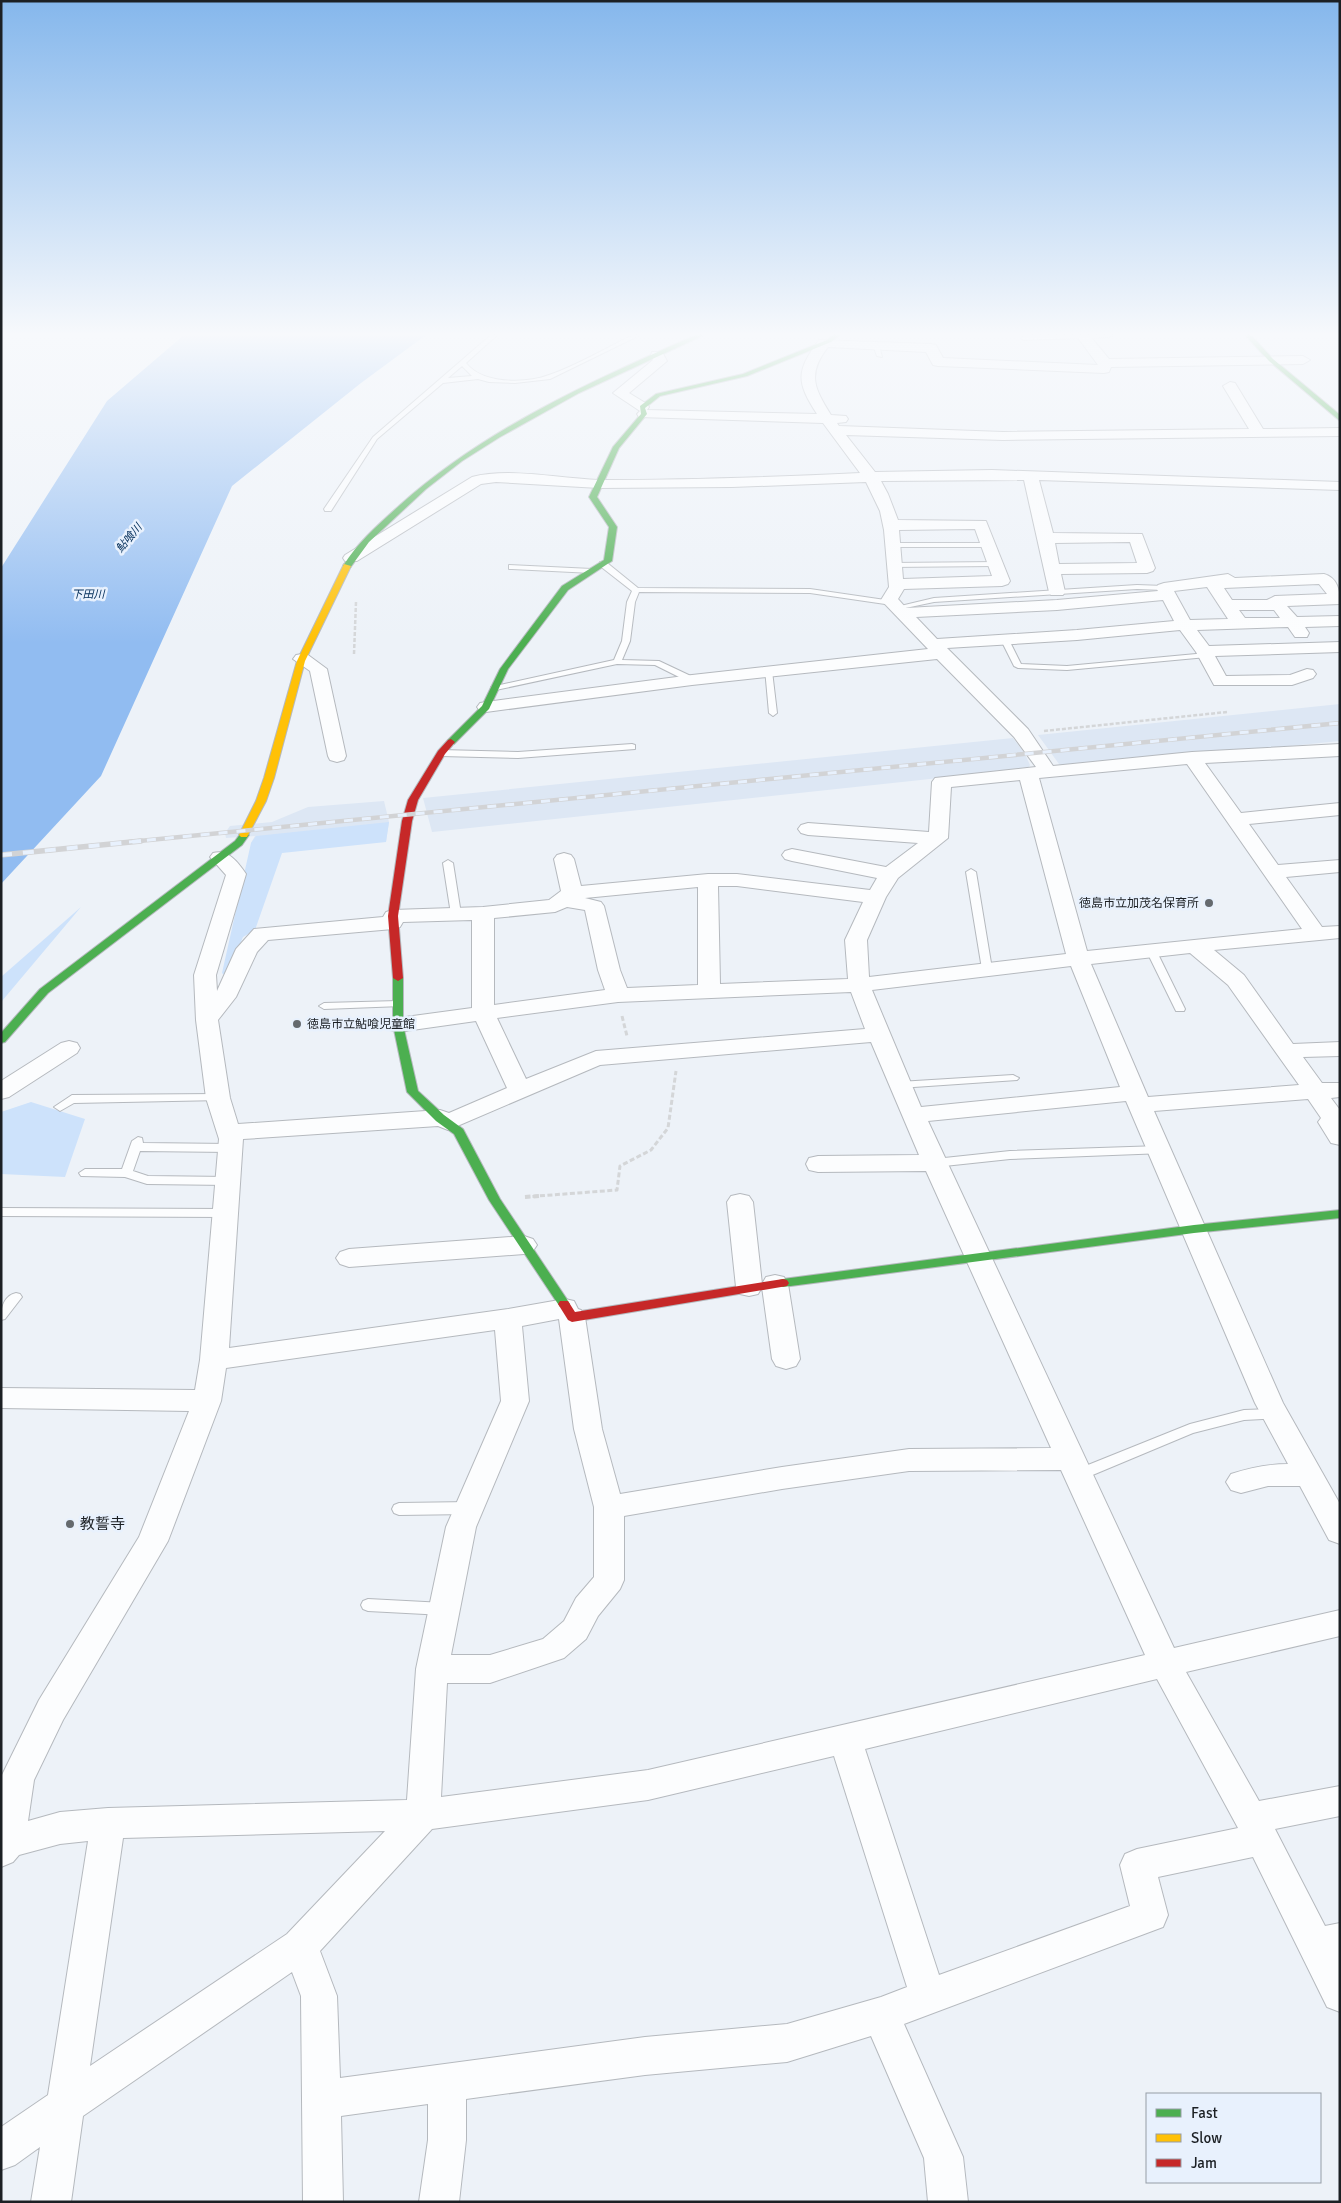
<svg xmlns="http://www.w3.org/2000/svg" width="1341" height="2203" font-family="Signika,'Noto Sans JP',sans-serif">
	<rect width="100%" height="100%" fill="#edf2f8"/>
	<!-- built -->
	<path fill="#dde7f4" d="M1340 704V741L1069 768 1059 764 1038 735Z
		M1013 738 1025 754 1030 765 1029 767 930 779 432 832 423 798Z
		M384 801 389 822 386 842 259 844 251 843 255 836 226 838 225 833 230 826 272 822 308 807Z"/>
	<!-- green -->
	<path fill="#cde2fb" d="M389 822 386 842 282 853 255 930 243 937 226 977 222 973 251 843 256 836Z
		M81 907 2 1001H1V977Z
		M31 1102 85 1119 65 1177 1 1174V1112Z"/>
	<!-- water -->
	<path fill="#91bcf1" d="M184 335H426L361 383 232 486 101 776 1 884V568L107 401Z"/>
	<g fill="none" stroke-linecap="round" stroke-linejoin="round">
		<defs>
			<path id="lane" d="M491 335H497L466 363C482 384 525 384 549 375 576 366 606 348 633 335H640L550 379 515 383 489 382 478 379 443 383 377 439 331 511H325L324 509 373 437ZM462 366 472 376 448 378Z
				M1062 335H1113L1110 337 1024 340 1021 338 1024 336Z
				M876 343 879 345 882 357 877 356 873 345Z
				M889 543H988L992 545 988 547H889Z
				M600 562H606L638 588 810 589 892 601 896 603 892 605 810 593 639 592 635 602 630 641 622 660 659 661 695 678V682H689L655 665 617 664 491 691V687L614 660 622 641 627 602 632 591 600 566Z
				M997 562 998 564 994 566 892 567 888 565 892 563Z
				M509 565 592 569 596 571 592 573 512 569H509Z
				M1137 585 1164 586 1168 588 1164 590 1137 589 934 602 896 610 892 608 934 598Z
				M1002 638H1008L1021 664 1067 666 1207 653 1211 655 1207 657 1067 670 1018 668 1014 666 1001 640Z
				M765 669H768L772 671 777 713 773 716 769 713Z
				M632 744 635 745V749L518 758 441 756 437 753 441 750 518 752Z
				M448 860 453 863 461 914 456 917 451 914 443 863Z
				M971 869 976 872 992 969 987 972 982 969 966 872Z
				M1151 947 1156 950 1185 1009 1184 1011H1176L1175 1009 1146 950Z
				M398 1001 402 1002 403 1004 402 1006 324 1009 319 1006 324 1003Z
				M1013 1075 1019 1078 1017 1080 899 1088 893 1085 899 1082Z
				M218 1094 224 1098 222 1100 74 1103 60 1111 54 1107 72 1095Z
				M138 1137 142 1138 143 1143 230 1144 236 1148 230 1152 140 1151 133 1171 148 1176 228 1177 234 1181 228 1185 147 1184 125 1177 81 1176 79 1173 85 1169H122L132 1141Z
				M1160 1146 1166 1150 1164 1153 1010 1159 935 1167 929 1163 935 1159 1010 1151Z
				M1 1208 226 1209 232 1213 226 1217 1 1216Z
				M16 1293 20 1294 22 1297 5 1319 1 1320C1 1309 3 1296 16 1293Z
				M1275 1409 1280 1410 1282 1414 1280 1418 1244 1420 1193 1433 1083 1479 1078 1480 1073 1479 1071 1475 1073 1471 1190 1424 1244 1410Z
				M470 1502 475 1504 477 1508 475 1512 470 1514 399 1515 394 1513 392 1509 394 1505 399 1503Z
				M368 1599 444 1603 449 1605 451 1609 449 1613 444 1615 368 1611 363 1609 361 1605 363 1601Z"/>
			<path id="street" d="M1076 335H1089L1109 359 1303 356 1310 360 1303 364 1111 367 1109 372 1104 373 938 366 933 365 926 352 828 347C807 374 814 388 831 415L846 416 848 419 846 422 837 423 839 426 1003 432 1249 429 1223 386 1230 382 1235 383 1263 429 1340 428V436L1003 440 846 435 875 472 992 470 1340 482V490L1039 480 1053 533 1142 534 1155 568 1153 571 1147 573 1061 574 1065 592 1063 595H1051L1049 592 1024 480 881 481 888 494 898 520 986 521 1010 581 1008 584 1002 586 904 589 898 599 906 608 1057 600 1158 591 1156 588 1158 585 1164 583 1228 574 1235 578 1324 574C1338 578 1340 591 1340 604L1287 606 1297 617 1340 616V626L1305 627 1309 633 1307 637H1295L1288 627 1197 630 1209 646 1340 642V652L1215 656 1226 676 1290 675 1307 669 1313 670 1316 674 1313 678 1292 685H1214L1196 652 1180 630 1077 640 947 648 1028 729 1053 766 1192 752 1340 744V756L1205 763 1241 813 1340 803V815L1249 824 1278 865 1340 860V872L1286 877 1322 927 1340 926V938L1214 950 1244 975 1293 1044 1340 1042V1056L1303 1057 1322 1083H1340V1097L1331 1098 1340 1110V1145L1331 1143 1318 1122 1321 1118 1308 1099 1154 1111 1283 1403 1340 1504V1544L1329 1540 1300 1486H1268L1241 1493 1231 1490 1226 1482 1231 1474C1250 1468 1268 1464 1288 1464L1255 1403 1126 1101 928 1121 1174 1648 1340 1610V1636L1186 1672 1259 1801 1340 1786V1816L1275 1829 1325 1926 1340 1923V2012L1327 2007 1253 1857 1158 1877 1168 1915 1163 1927 904 2024 963 2157 968 2202H928L924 2158 871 2036 787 2062 645 2075 466 2099V2140L459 2202H419L428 2140V2104L341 2116 343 2202H303L301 1996 292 1972 83 2116 71 2202H31L40 2147 15 2165 1 2170V2127L48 2095 88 1841 60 1844 19 1855 13 1862 1 1867V1777L39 1700 139 1537 189 1411 1 1408V1388L195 1390 200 1360 219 1139 206 1098 196 1020 194 975 226 875 210 857 213 853C228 849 238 862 246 874L216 975 217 991 236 949 254 929 383 917 386 912 393 910 483 907 549 900 561 891 554 859 557 855 564 853 571 855 574 859 581 886 708 874H737L870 890 877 878 792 861 785 859 782 855 785 851 792 849 886 867 918 843 808 835 801 833 798 829 801 825 808 823 929 832 932 782 935 778 1036 767 1014 737 937 659 692 685 486 712 480 711 477 707 480 703 486 702 692 675 928 649 881 600 889 587 884 530 880 511 866 482 732 487 599 488 496 482 481 484 357 561H345L343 558 345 555 472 477C510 467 561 479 601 480 688 480 774 477 860 473L823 423 639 417 637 414 640 411 613 393 653 360 651 355 652 352H662L667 361 629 393 647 404 649 407 647 410 817 414C796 382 796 371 819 340L931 344 936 345 943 358 1098 365ZM975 529 992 576 903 579 899 530ZM1130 542 1137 563 1059 564 1055 543ZM1319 584 1327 594 1275 596 1267 600H1232L1224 588ZM1207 587 1228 619 1190 620 1174 591ZM1163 600 1174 621 1077 630 937 639 916 617 1057 610ZM1239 610H1274L1280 618H1245ZM1187 764 1302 929 1087 951 1039 778ZM1020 780 1066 954 869 977 867 940 886 897 898 878 948 838 951 787ZM718 886H737L863 902 845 940 848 979 720 984ZM698 887V985L627 988 620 970 604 906 601 902 585 898ZM567 907 585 910 598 970 605 990 494 1005V918L555 912ZM472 920V1008L398 1018 390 1020 387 1025 390 1030 398 1032 476 1021 507 1088 449 1113 440 1110 238 1124 230 1098 218 1020 236 997 257 952 268 940 393 929 400 927 403 922ZM1190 953 1228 985 1299 1085 1148 1097 1091 964ZM1071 966 1120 1087 921 1107 872 990ZM851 992 865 1029 596 1051 526 1079 497 1018 618 1002ZM871 1042 919 1155 818 1156 809 1158 806 1164 809 1170 818 1172 926 1171 1051 1448 909 1449 782 1467 620 1494 602 1429 585 1317 581 1310 578 1309 574 1301 565 1299 508 1309 229 1348 243 1139 438 1126 448 1130 600 1065ZM559 1319 574 1429 594 1507V1577L576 1598 564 1621 543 1639 490 1655H451L476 1527 529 1401 522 1326ZM495 1330 501 1401 446 1527 416 1669 407 1800 108 1808 60 1812 28 1821 34 1780 63 1720 168 1541 221 1401 226 1368ZM1061 1470 1145 1655 648 1770 441 1797 447 1683H490L564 1658 586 1639 598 1616 620 1589 624 1580V1516L782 1489 909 1471ZM1157 1679 1238 1828 1137 1849 1125 1854 1120 1865 1130 1906 939 1975 865 1749ZM834 1756 907 1987 881 1997 787 2024 645 2037 340 2078 337 1996 320 1951 432 1829 648 1800ZM385 1831 287 1934 90 2066 123 1838Z
				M302 654 308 655 327 669 346 756 344 760 337 762 330 760 328 756 310 671 293 659 296 655Z
				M69 1041 77 1043 80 1048 77 1053 9 1097 1 1099V1081L61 1043Z
				M740 1194 749 1196 753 1202 762 1284 766 1277 775 1275 784 1277 788 1284 800 1359 796 1366 786 1369 776 1366 772 1359 762 1287 758 1294 749 1296 740 1294 736 1287 727 1202 731 1196Z
				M524 1236 533 1239 537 1245 533 1251 524 1254 349 1267 340 1264 336 1258 340 1252 349 1249Z"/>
			<path id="fast" d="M696 335H704L579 393 500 437 462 461 426 489 369 542 350 568 343 566C358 542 379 524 400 505 486 428 592 381 696 335Z
				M833 335H840L831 342 747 376 660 396 645 408 647 414 619 448 597 497 617 527 612 561 568 590 508 669 489 709 454 744H448V740L482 706 500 669 562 586 604 560 609 527 589 497 613 447 641 414 640 406 656 394 743 374 827 340Z
				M1245 335H1251L1273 359 1340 415V421L1269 361Z
				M244 832 249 835 242 845 48 993 5 1042 1 1043V1033L40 989 235 841 241 833Z
				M398 975 403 978V1025L418 1091 444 1115 463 1129 500 1199 570 1304 568 1307H560L489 1200 454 1134 436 1121 407 1092 393 1025V978Z
				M1340 1210V1218L1194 1233 783 1287 779 1286 777 1283 779 1280 783 1279 1194 1225Z"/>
			<path id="slow" d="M344 564 351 566 305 661 274 778 266 801 247 837H241L239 835 256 801 264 778 297 661Z"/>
			<path id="jam" d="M451 739 455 742 445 754 418 800 412 821 398 916 403 978 398 981 393 978 388 916 402 821 408 800 438 751 448 740Z
				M783 1279 787 1280 789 1283 787 1286 572 1322 568 1320 558 1304 560 1301H568L575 1312Z"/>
		</defs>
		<!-- lane casing -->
		<use href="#lane" stroke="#b5b9be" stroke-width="2"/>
		<!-- street casing -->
		<use href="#street" stroke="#b5b9be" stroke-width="2"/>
		<!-- fast casing -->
		<use href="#fast" stroke="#b5b9be" stroke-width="2"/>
		<!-- slow casing -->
		<use href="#slow" stroke="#b5b9be" stroke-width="2"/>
		<!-- jam casing -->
		<use href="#jam" stroke="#b5b9be" stroke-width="2"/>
		<!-- path-far2 -->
		<path stroke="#d4d6d8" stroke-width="2.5" stroke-dasharray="4 2" stroke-linecap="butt" d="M354 654 356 602
			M1044 731 1227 712"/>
		<!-- path-far1 -->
		<path stroke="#d4d6d8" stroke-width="3" stroke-dasharray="5 2.5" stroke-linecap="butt" d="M622 1016 627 1036
			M525 1197 617 1190 620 1166 651 1150 668 1128 676 1071"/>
		<!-- path -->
		<path stroke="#d4d6d8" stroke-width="4" stroke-dasharray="5.5 3" stroke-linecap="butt" d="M525 1197 539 1196"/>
		<!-- lane -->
		<use href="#lane" fill="#fcfdfe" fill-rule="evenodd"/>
		<!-- street -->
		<use href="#street" fill="#fcfdfe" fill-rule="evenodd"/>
		<!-- fast -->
		<use href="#fast" fill="#4caf50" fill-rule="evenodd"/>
		<!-- slow -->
		<use href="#slow" fill="#ffc107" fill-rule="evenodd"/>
		<!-- jam -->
		<use href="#jam" fill="#c62828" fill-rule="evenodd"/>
		<defs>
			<path id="rail-far1" d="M129 842 1340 723"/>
			<path id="rail" d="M1 855 141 841"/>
		</defs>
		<!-- rail-far1 casing -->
		<use href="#rail-far1" stroke="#d2d3d5" stroke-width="4.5"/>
		<!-- rail casing -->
		<use href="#rail" stroke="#d2d3d5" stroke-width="5.5"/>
		<!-- rail-far1 -->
		<use href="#rail-far1" stroke="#e8f1fd" stroke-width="3" stroke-dasharray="9" stroke-linecap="butt"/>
		<!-- rail -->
		<use href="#rail" stroke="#e8f1fd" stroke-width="4" stroke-dasharray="11" stroke-linecap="butt"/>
	</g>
	<!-- sky -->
	<linearGradient id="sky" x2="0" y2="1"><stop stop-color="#85b7ec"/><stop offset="0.52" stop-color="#f7f9fc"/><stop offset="1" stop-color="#f7f9fc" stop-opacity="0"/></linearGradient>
	<rect width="1341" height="643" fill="url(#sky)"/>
	<!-- markers -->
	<g fill="#656a6e" stroke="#e8f1fd" stroke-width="2">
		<circle cx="1209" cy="903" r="5"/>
		<circle cx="297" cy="1024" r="5"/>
		<circle cx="70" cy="1524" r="5"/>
	</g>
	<g text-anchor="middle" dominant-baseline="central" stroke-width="5" stroke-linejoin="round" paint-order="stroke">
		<!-- far-water labels -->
		<g font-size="11" font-style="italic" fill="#002c58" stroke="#e8f1fd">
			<text transform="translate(129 538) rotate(-50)">鮎喰川</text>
			<text x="88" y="594">下田川</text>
		</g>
		<!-- poi labels -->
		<g font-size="12" fill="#1c2024" stroke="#e8f1fd" text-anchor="end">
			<text x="1199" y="903">徳島市立加茂名保育所</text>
			<text x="307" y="1024" text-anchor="start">徳島市立鮎喰児童館</text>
		</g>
		<!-- near-poi labels -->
		<g font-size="15" fill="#1c2024" stroke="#e8f1fd" text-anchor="start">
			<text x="80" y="1524">教誓寺</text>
		</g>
	</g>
	<!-- border -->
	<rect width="1341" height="2203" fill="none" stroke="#1c2024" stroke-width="5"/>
	<!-- legend -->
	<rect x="1146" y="2093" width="175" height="90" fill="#e8f1fd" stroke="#969da6"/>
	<rect x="1156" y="2109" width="25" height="8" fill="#4caf50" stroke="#969da6"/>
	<text x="1191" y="2118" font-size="15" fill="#1c2024">Fast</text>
	<rect x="1156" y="2134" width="25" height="8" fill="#ffc107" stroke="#969da6"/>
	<text x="1191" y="2143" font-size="15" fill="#1c2024">Slow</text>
	<rect x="1156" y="2159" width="25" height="8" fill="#c62828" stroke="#969da6"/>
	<text x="1191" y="2168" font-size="15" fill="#1c2024">Jam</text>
</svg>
